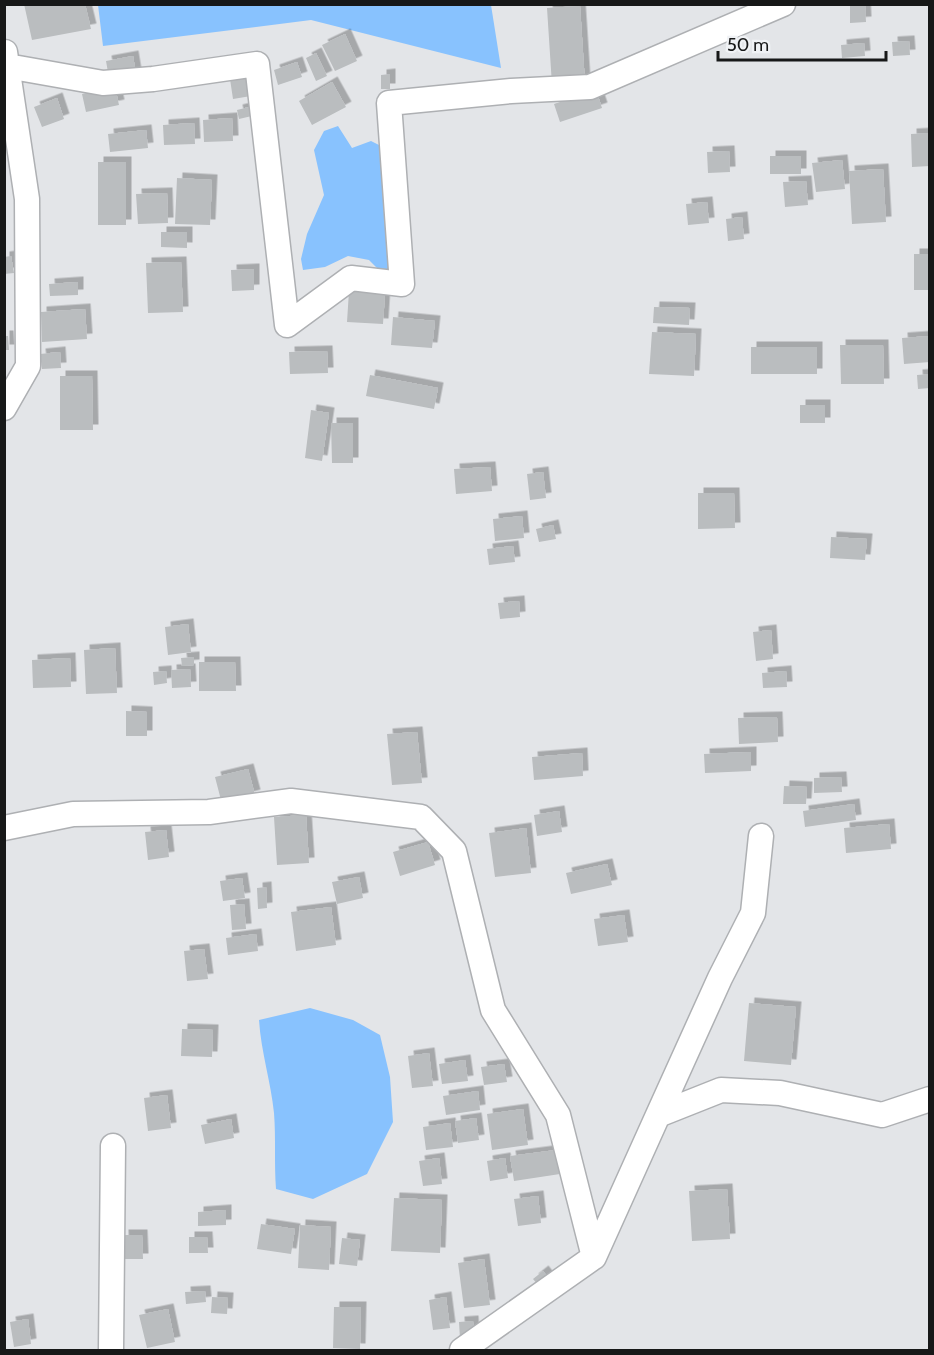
<svg xmlns="http://www.w3.org/2000/svg" width="934" height="1355" font-family="Cabin,sans-serif">
	<defs>
		<filter id="shadow"><feDropShadow dx="5.5" dy="-5.5" stdDeviation="0" flood-color="#0004"/></filter>
	</defs>
	<rect width="100%" height="100%" fill="#e3e5e8"/>
	<!-- water -->
	<path fill="#88c2fe" d="M98 5H491L501 68 311 20 103 46Z
		M338 126 352 148 371 141 385 148 397 259 384 275 369 260 348 256 325 267 303 270 301 259 307 234 324 195 314 150 324 131Z
		M310 1008 353 1020 380 1035 390 1077 393 1122 367 1174 313 1199 276 1189C274 1164 276 1138 274 1113 271 1082 261 1052 259 1020Z"/>
	<!-- building -->
	<path fill="#babdbf" filter="url(#shadow)" d="M24 4H85L91 29 32 40Z
		M850 4H865L866 22 850 23Z
		M580 6 585 83 552 85 547 8Z
		M345 34 357 61 335 71 322 45Z
		M909 41 910 55 893 56 892 42Z
		M864 43 865 56 842 58 841 45Z
		M316 53 327 76 316 81 306 58Z
		M133 56 136 74 109 78 106 61Z
		M297 62 302 77 278 85 274 70Z
		M390 74V89H381V75Z
		M248 76 251 96 233 99 230 79Z
		M332 82 346 107 312 125 299 101Z
		M115 87 119 105 86 112 82 94Z
		M596 90 602 108 560 122 554 104Z
		M57 98 64 119 42 127 34 107Z
		M253 106 256 115 239 119 237 110Z
		M232 118 233 141 204 142 203 120Z
		M194 123 195 144 164 145 163 125Z
		M146 130 148 148 110 152 108 134Z
		M930 133V166L912 167 911 134Z
		M729 151 730 172 708 173 707 152Z
		M770 156H801V174H770Z
		M842 160 845 189 816 192 812 163Z
		M98 162H126V225H98Z
		M883 169 886 222 852 224 849 171Z
		M177 178 212 180 210 225 175 224Z
		M806 181 808 205 785 207 783 182Z
		M167 193 168 223 138 224 136 194Z
		M707 202 709 223 688 225 686 204Z
		M742 217 744 239 728 241 726 219Z
		M161 232H187V248L161 247Z
		M914 254H930V290H914Z
		M11 256 14 273 4 274V257Z
		M181 262 183 312 148 313 146 263Z
		M254 269V290L232 291 231 270Z
		M78 282V295L50 296 49 284Z
		M349 291 385 293 383 324 347 322Z
		M654 307 690 308 689 325 653 323Z
		M85 309 87 339 42 342 41 312Z
		M393 317 435 321 432 348 391 345Z
		M652 332 696 334 694 376 649 374Z
		M4 336H8L9 350H4Z
		M930 336V362L904 364 902 338Z
		M840 345H883L884 384H841Z
		M751 347H817V374H751Z
		M327 351 328 373 290 374 289 352Z
		M60 352 61 368 42 369 40 354Z
		M930 374V388L918 389 917 375Z
		M370 375 438 388 434 409 366 396Z
		M60 376H92L93 430H60Z
		M800 405H825V423H800Z
		M311 410 329 413 322 461 305 458Z
		M331 423H353V463H332Z
		M490 467 492 491 456 494 454 469Z
		M543 472 546 498 530 500 527 474Z
		M698 493H734L735 528 698 529Z
		M522 516 524 538 495 541 493 519Z
		M553 525 556 539 539 542 536 529Z
		M831 537 867 539 865 560 830 558Z
		M513 546 515 562 489 565 487 549Z
		M519 601 520 617 500 619 498 603Z
		M188 624 191 652 168 655 165 627Z
		M771 630 773 659 756 661 753 632Z
		M115 648 117 693 86 694 84 650Z
		M194 657V665L182 666 181 658Z
		M70 658 71 687 33 688 32 660Z
		M199 662H235L236 691H199Z
		M190 669 191 687 172 688 171 670Z
		M166 671 167 683 154 685 153 672Z
		M786 671 787 687 763 688 762 673Z
		M126 711 147 712V736H126Z
		M777 717 778 742 739 744 738 718Z
		M417 732 422 783 392 785 387 734Z
		M751 752V771L705 773 704 754Z
		M582 753 583 776 534 780 532 757Z
		M248 769 255 795 222 804 215 777Z
		M841 777 842 792 814 793V778Z
		M784 786 807 787 806 804H783Z
		M854 804 856 820 805 827 803 811Z
		M559 811 562 832 537 836 534 815Z
		M306 815 309 863 277 865 274 817Z
		M889 824 891 849 846 853 844 828Z
		M526 828 531 873 495 877 489 833Z
		M166 830 169 857 148 860 145 832Z
		M428 842 435 865 400 876 393 852Z
		M607 864 612 885 571 894 566 873Z
		M359 877 363 898 337 904 332 882Z
		M242 878 245 898 223 901 220 881Z
		M266 887 267 908 258 909 257 888Z
		M244 904 246 929 232 930 230 905Z
		M331 907 336 945 296 951 291 912Z
		M624 915 628 942 598 946 594 919Z
		M256 934 258 951 228 955 226 938Z
		M204 949 208 979 187 981 184 951Z
		M749 1003 796 1007 791 1065 744 1061Z
		M182 1029 213 1030 212 1057 181 1056Z
		M429 1053 433 1086 412 1088 408 1056Z
		M465 1060 468 1081 442 1084 439 1064Z
		M504 1064 507 1082 484 1085 481 1067Z
		M478 1091 480 1110 446 1115 443 1096Z
		M167 1095 171 1128 148 1131 144 1098Z
		M523 1109 528 1145 492 1150 487 1114Z
		M476 1118 479 1140 458 1143 455 1121Z
		M231 1119 234 1138 205 1144 201 1125Z
		M450 1123 453 1147 426 1150 423 1127Z
		M556 1150 560 1174 514 1181 510 1156Z
		M439 1158 442 1184 423 1186 419 1161Z
		M505 1158 508 1178 490 1181 487 1161Z
		M727 1189 730 1239 692 1241 689 1191Z
		M538 1196 541 1223 518 1226 514 1199Z
		M394 1198 442 1200 440 1253 391 1251Z
		M226 1210V1225L198 1226V1212Z
		M261 1224 295 1229 291 1254 257 1249Z
		M300 1225 331 1227 329 1270 298 1268Z
		M123 1235H142L143 1259H124Z
		M189 1237H207L208 1253H189Z
		M342 1238 360 1240 357 1266 339 1264Z
		M484 1259 490 1305 464 1308 458 1263Z
		M543 1271 549 1279 539 1286 533 1279Z
		M205 1291 206 1302 186 1304 185 1292Z
		M212 1297 228 1298 227 1314 211 1313Z
		M446 1297 450 1328 433 1330 429 1300Z
		M334 1307H361L360 1349 333 1348Z
		M168 1309 175 1342 147 1348 139 1315Z
		M28 1319 31 1344 14 1347 10 1322Z
		M473 1321 474 1338 460 1339 459 1322Z"/>
	<g fill="none" stroke-linecap="round" stroke-linejoin="round">
		<defs>
			<path id="minor" d="M7 66 103 83 153 79 257 64 287 325 351 278 402 284 389 103 511 91 590 87 783 4
				M4 408 28 366 27 199 5 52
				M4 828 73 814 209 812 291 801 421 817 454 851 493 1010 558 1115 594 1257
				M658 1115 720 978 753 913 761 836
				M111 1350 113 1146
				M462 1350 594 1257 658 1115 721 1090 780 1093 882 1115 930 1099"/>
		</defs>
		<!-- minor casing -->
		<use href="#minor" stroke="#aeb0b3" stroke-width="27"/>
		<!-- minor -->
		<use href="#minor" stroke="#fff" stroke-width="24"/>
	</g>
	<!-- border -->
	<rect width="934" height="1355" fill="none" stroke="#171818" stroke-width="12"/>
	<!-- scale -->
	<path d="M718 51v9h168v-9" fill="none" stroke="#171818" stroke-width="3"/>
	<text x="727" y="51" font-size="18" fill="#171818" stroke="#f0f2f5" stroke-width="4.5" paint-order="stroke">50 m</text>
</svg>
